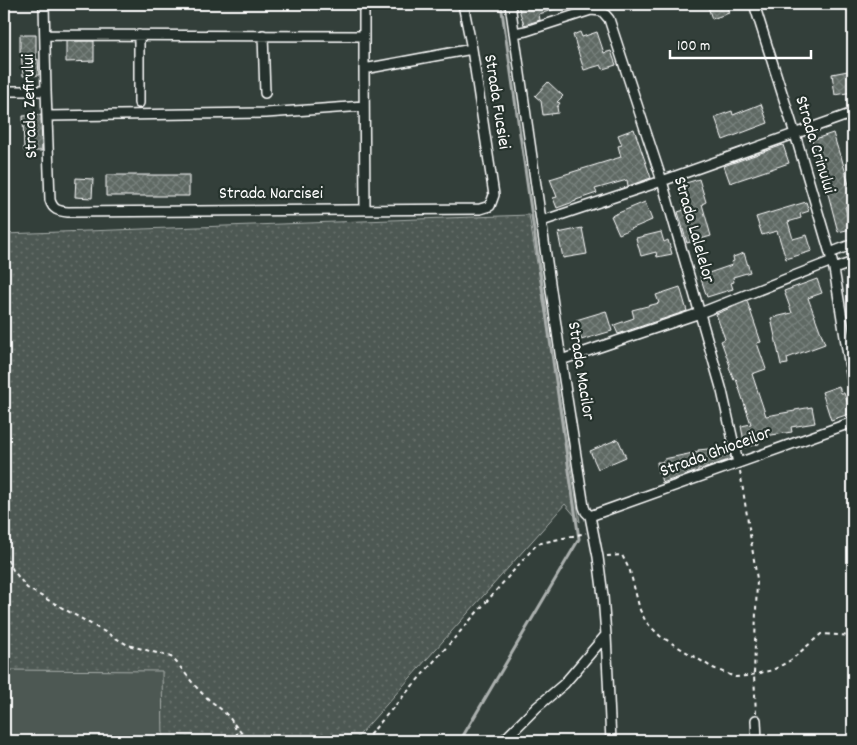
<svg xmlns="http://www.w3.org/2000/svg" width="857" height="745" font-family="Dekko,sans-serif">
	<defs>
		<pattern id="grass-dots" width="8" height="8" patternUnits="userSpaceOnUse" patternTransform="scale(1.25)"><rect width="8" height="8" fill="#4d5853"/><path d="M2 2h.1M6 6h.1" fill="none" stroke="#68716d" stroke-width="1.8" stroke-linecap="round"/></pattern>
		<pattern id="building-cross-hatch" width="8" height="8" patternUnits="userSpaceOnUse" patternTransform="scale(1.25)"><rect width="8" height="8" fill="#5f6964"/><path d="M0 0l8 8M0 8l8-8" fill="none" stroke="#77807b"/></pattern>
	</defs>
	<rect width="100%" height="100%" fill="#333f3a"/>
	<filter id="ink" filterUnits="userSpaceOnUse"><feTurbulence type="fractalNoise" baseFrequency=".02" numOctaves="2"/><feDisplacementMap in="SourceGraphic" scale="10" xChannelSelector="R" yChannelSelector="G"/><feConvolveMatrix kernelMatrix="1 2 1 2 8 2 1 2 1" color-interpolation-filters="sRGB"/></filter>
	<g filter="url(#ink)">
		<!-- grass -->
		<path fill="url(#grass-dots)" stroke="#a6aca9" d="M529 215 580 522 565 504 354 741H4V234Z"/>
		<!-- park -->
		<path fill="#4d5853" stroke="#a6aca9" d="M4 670 162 671 163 741H4Z"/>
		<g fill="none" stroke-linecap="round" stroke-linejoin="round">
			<!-- stream -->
			<path stroke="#abb0ae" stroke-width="3" d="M460 741 579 539 501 4"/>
		</g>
		<!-- building -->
		<path fill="url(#building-cross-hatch)" stroke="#fff" d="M524 4H566V6L539 14 540 20 524 25 518 6Z
			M707 4H726L729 13 712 19Z
			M580 32 582 37 597 32 604 53 611 51 616 65 603 69 601 65 584 70 573 35Z
			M20 35H36V60L38 59 39 75 23 76 21 52H20Z
			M66 41H94V61L66 62Z
			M853 70V92L835 95 832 74Z
			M548 82 563 96 557 102 560 103 557 107 558 113 543 115 541 101 535 96Z
			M761 104 768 123 723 140 715 117 732 111 733 115Z
			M41 115 42 151H24L23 116Z
			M634 129 651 178 628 186 627 180 595 189 597 193 576 200V201L557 208 553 198 557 197 550 179 621 157 618 146 622 145 618 135Z
			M833 133 840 156H841L853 199V204L845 207 851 229 838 232 827 190H829L820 158H817L812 140Z
			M783 145 789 163 730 183 724 166Z
			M106 175H189V196H106Z
			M76 178 93 179 92 198 75 197Z
			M699 179 706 202 702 204 711 236 687 243 678 212 684 210 683 203 686 202 683 189 688 188 686 183Z
			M645 202 652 220 619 234 611 216Z
			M806 202 809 211 800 214 801 218 788 222 793 239 807 235 812 251 786 259 777 231 762 235 756 217Z
			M582 228 587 254 563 258 558 233Z
			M661 232 664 242 668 240 672 254 657 257 656 252 641 256 636 238Z
			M744 253 750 272 733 277 734 282 731 283 733 289 707 297 700 276 732 265 731 262 734 261 733 257Z
			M817 279 822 293 808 298 825 344 787 358 788 364 781 365 771 318 792 313 784 291Z
			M680 287 687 311 618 334 614 325 634 318 632 310 659 303 656 295Z
			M747 301 761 342 757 343 766 369 752 374 766 416 795 411V410L812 407 815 423 791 427 792 432 758 437 759 444 745 447 741 426 751 424 736 379 734 380 729 367 730 366 721 341 725 339 716 314Z
			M606 311 612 331 581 340 576 320Z
			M839 386 841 393H844L849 407 847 408 849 414 831 420 822 392Z
			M618 439 626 457 598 469 590 451Z
			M728 447 731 459 706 468 698 469V471L662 483 660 474 658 473 657 462H662L664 459 698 452V450Z"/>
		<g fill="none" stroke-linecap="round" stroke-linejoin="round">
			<defs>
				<path id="minor" d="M44 4 46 91 50 200C53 210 58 211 68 212L480 209 490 206 494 195 472 49 463 4
					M364 4V69L365 209
					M510 4 561 360 584 507 586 512 590 516 598 557 603 596 606 635 611 741
					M754 4 795 134 830 253 834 269 853 386
					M514 33 526 31 591 10 602 11 609 19 662 181 722 391 738 463
					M45 35 364 36
					M263 35 265 93
					M364 69 472 49
					M4 91H46
					M139 103V35
					M47 116 266 113 364 106
					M542 221 662 181 853 113
					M830 253 853 244
					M834 269 853 262
					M561 360 700 313 832 261
					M590 516 853 422
					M756 720 757 741
					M503 741 537 707 564 684 606 635"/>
			</defs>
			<!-- minor casing -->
			<use href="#minor" stroke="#fff" stroke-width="12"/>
			<!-- path -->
			<path stroke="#fff" stroke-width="2" stroke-dasharray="4 4" stroke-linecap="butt" d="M740 471 757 579 754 675 756 713
				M4 553 13 570 27 588 128 645 171 657C182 667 189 680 199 690 209 702 225 709 233 723 236 728 237 735 239 741
				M607 556 622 555 630 571 640 610 646 622 660 636 713 668 735 677 747 676 773 670 791 660 821 634 853 636
				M853 620V626
				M234 724 248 741
				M364 741 537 544 586 533"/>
			<!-- minor -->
			<use href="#minor" stroke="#26332d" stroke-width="9"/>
		</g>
	</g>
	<g text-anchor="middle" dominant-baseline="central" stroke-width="4.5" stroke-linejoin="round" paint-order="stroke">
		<!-- street labels -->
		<g font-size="18" fill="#fff" stroke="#26332d">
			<text transform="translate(496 102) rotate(81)">Strada Fucsiei</text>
			<text transform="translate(31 106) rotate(-92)">Strada Zefirului</text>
			<text transform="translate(814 145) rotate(73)">Strada Crinului</text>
			<text x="271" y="194">Strada Narcisei</text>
			<text transform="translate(693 230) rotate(74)">Strada Lalelelor</text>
			<text transform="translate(580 371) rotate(81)">Strada Macilor</text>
			<text transform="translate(716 453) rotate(-20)">Strada Ghioceilor</text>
		</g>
	</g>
	<!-- margin -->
	<rect width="857" height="745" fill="none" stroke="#26332d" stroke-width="20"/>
	<rect x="10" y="10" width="837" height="725" fill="none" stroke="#fff" stroke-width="2" filter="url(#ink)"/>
	<!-- scale -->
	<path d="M670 50v8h141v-8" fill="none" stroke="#ffffff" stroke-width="2.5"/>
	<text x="677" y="50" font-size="15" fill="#ffffff" stroke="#26332d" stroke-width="4" paint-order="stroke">100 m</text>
</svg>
